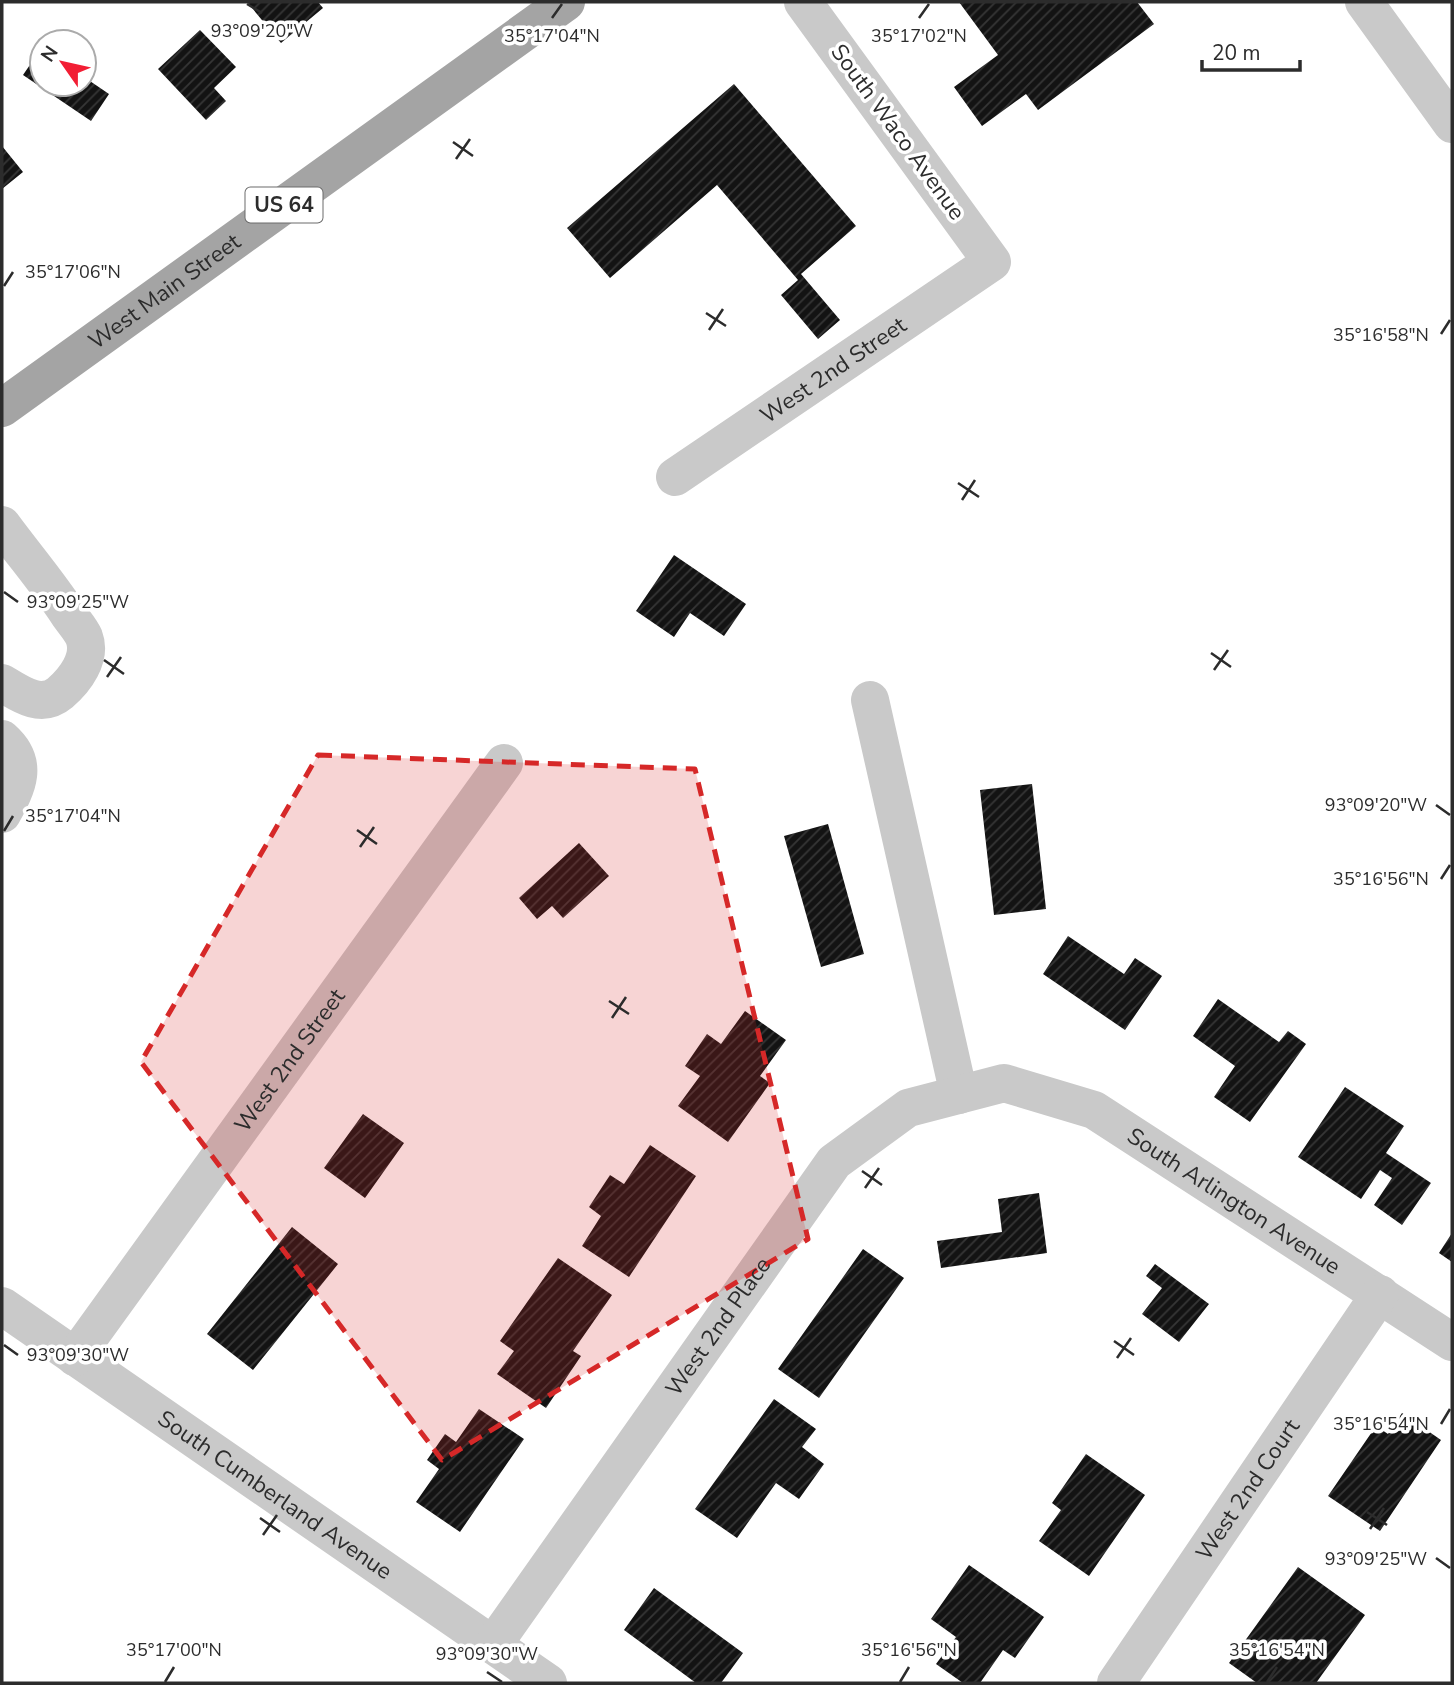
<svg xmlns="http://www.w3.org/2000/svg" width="1454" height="1685" font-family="'Nunito Sans',sans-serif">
	<defs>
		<pattern id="building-hatch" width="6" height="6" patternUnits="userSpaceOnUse" patternTransform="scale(1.75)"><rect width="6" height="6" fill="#131313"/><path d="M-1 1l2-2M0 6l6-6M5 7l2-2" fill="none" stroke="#363636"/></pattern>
	</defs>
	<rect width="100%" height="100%" fill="#fff"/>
	<!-- building -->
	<path fill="url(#building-hatch)" d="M247 2H318L323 8 281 43Z
		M959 2H1137L1154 24 1038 110 1026 94 982 126 954 87 998 55Z
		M200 30 236 67 214 88 226 101 206 120 158 69Z
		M42 47V84H84V77L109 94 91 121 23 75Z
		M734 84 856 226 801 274 840 320 818 339 781 295 798 280 717 185 610 278 567 228Z
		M2 146 23 172 2 189Z
		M674 555 746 604 724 636 690 613 674 637 636 611Z
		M1032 784 1046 909 994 915 980 790Z
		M828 824 864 954 821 967 784 836Z
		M579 843 609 876 563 918 552 906 537 919 519 898Z
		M1068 936 1124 974 1135 958 1162 976 1125 1030 1043 974Z
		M1218 999 1279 1042 1288 1031 1306 1044 1250 1122 1214 1097 1235 1066 1193 1036Z
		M745 1011 786 1040 760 1076 770 1083 728 1142 678 1106 700 1076 685 1066 707 1034 721 1044Z
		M1345 1087 1404 1126 1386 1153 1431 1183 1402 1225 1374 1205 1392 1178 1380 1170 1361 1199 1298 1157Z
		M363 1114 404 1143 365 1198 324 1168Z
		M650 1145 696 1176 629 1277 582 1246 601 1216 589 1207 610 1175 624 1184Z
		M1039 1193 1047 1253 941 1268 937 1241 1002 1232 998 1199Z
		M292 1227 338 1264 253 1370 207 1334Z
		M1452 1233V1262L1439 1253Z
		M863 1249 904 1278 819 1398 778 1369Z
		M558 1258 612 1295 573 1351 581 1356 546 1408 497 1374 514 1351 500 1341Z
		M1155 1264 1209 1304 1179 1342 1142 1314 1162 1288 1146 1276Z
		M774 1399 816 1429 802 1447 824 1464 799 1499 776 1483 737 1538 695 1509Z
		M479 1409 524 1439 460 1532 416 1502 439 1469 427 1460 445 1434 456 1442Z
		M1402 1413 1441 1440 1380 1531 1328 1496 1376 1426 1388 1434Z
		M1086 1454 1145 1495 1089 1576 1039 1541 1061 1510 1052 1503Z
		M969 1565 1044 1617 1015 1658 1003 1650 980 1683H963L936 1664 956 1637 931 1619Z
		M1298 1567 1365 1615 1316 1683H1257L1229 1663Z
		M654 1588 743 1653 721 1683H696L624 1630Z"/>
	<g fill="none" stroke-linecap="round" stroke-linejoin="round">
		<!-- minor -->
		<g stroke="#c9c9c9" stroke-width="38">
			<path d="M1364 2 1452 124"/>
			<path id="s1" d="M675 477 992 262 803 2"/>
			<path d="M2 525C24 555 49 584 69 615 74 622 81 630 84 637 92 658 75 680 60 693 41 709 20 694 2 683"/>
			<path d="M870 700 959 1095"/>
			<path d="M2 739C29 763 18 786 2 814"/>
			<path id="s2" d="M2 1306 548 1683"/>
			<path id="s3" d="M75 1357 504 763"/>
			<path id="s4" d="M493 1645 834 1162 908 1108 1004 1083 1094 1110 1452 1342"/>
			<path id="s5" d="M1116 1683 1380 1294"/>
		</g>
		<!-- major -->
		<path stroke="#a4a4a4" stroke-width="38" id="s6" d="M2 408 566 2"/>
	</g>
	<!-- marked area -->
	<path fill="#d62828" fill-opacity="0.2" stroke="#d62828" stroke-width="5" stroke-dasharray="14 9" stroke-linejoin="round" d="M318 755 695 769 808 1239 442 1460 141 1062Z"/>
	<!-- ticks -->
	<path fill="none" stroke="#2c2c2c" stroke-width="2.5" d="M247 4 262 13M552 18 562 4M919 18 929 4M453 142 473 156M456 159 470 139M4 286 13 272M706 313 726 326M709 330 723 309M1441 334 1450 320M958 483 979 497M962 500 975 480M4 592 18 602M1211 653 1231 667M104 660 124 674M1214 670 1228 650M107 677 121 657M1436 805 1450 815M357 830 377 844M4 831 13 816M360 847 374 827M1441 879 1450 865M609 1001 629 1014M612 1018 626 997M862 1171 882 1185M865 1188 879 1168M1114 1341 1134 1355M4 1345 18 1355M1117 1358 1131 1338M1441 1424 1450 1409M1367 1512 1387 1525M260 1518 280 1532M1370 1529 1384 1508M263 1535 277 1515M1436 1558 1450 1568M487 1672 502 1682M165 1682 174 1667M900 1682 909 1667M1267 1682 1277 1667"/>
	<g text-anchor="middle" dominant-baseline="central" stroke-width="7" stroke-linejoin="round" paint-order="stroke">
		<!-- shield labels -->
		<rect fill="#fff" stroke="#6b6b6b" stroke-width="2" x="245.5" y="187.5" width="77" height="35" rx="5"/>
		<g font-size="21" font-weight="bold" fill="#2c2c2c">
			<text x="284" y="205">US 64</text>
		</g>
		<!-- street labels -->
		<g font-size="23" fill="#2c2c2c" stroke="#fff">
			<text transform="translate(898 132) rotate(54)">South Waco Avenue</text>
			<text stroke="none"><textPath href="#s6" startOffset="200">West Main Street</textPath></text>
			<text stroke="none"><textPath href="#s1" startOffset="191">West 2nd Street</textPath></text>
			<text stroke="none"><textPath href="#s3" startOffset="366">West 2nd Street</textPath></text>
			<text stroke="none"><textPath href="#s4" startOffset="1043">South Arlington Avenue</textPath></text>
			<text stroke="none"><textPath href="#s4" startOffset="390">West 2nd Place</textPath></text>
			<text stroke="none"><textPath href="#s5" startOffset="234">West 2nd Court</textPath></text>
			<text stroke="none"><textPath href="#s2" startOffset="332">South Cumberland Avenue</textPath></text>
		</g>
	</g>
	<g font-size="18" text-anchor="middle" fill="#2c2c2c" stroke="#fff" stroke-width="7" stroke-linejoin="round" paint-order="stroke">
		<text x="262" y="37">93°09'20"W</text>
		<text x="552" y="42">35°17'04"N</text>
		<text x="919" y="42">35°17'02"N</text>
		<text x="73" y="278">35°17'06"N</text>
		<text x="1381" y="341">35°16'58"N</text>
		<text x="78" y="608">93°09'25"W</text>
		<text x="1376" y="811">93°09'20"W</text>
		<text x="73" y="822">35°17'04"N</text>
		<text x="1381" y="885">35°16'56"N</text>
		<text x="78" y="1361">93°09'30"W</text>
		<text x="1381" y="1430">35°16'54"N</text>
		<text x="1376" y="1565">93°09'25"W</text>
		<text x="174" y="1656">35°17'00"N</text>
		<text x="909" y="1656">35°16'56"N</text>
		<text x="1277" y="1656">35°16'54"N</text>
		<text x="487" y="1660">93°09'30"W</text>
	</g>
	<!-- border -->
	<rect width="1454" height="1685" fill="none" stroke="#2c2c2c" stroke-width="7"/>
	<!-- north arrow -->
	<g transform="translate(63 63) rotate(304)"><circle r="33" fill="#ffffff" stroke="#ababab" stroke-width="2"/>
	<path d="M0-5L12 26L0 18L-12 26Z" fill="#f21e34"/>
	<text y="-10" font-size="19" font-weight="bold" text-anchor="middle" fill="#2c2c2c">N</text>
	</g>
	<!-- scale -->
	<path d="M1202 60v10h98v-10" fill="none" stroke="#2c2c2c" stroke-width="3.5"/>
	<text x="1212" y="60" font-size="21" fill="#2c2c2c" stroke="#ffffff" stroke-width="5" paint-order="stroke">20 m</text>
</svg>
